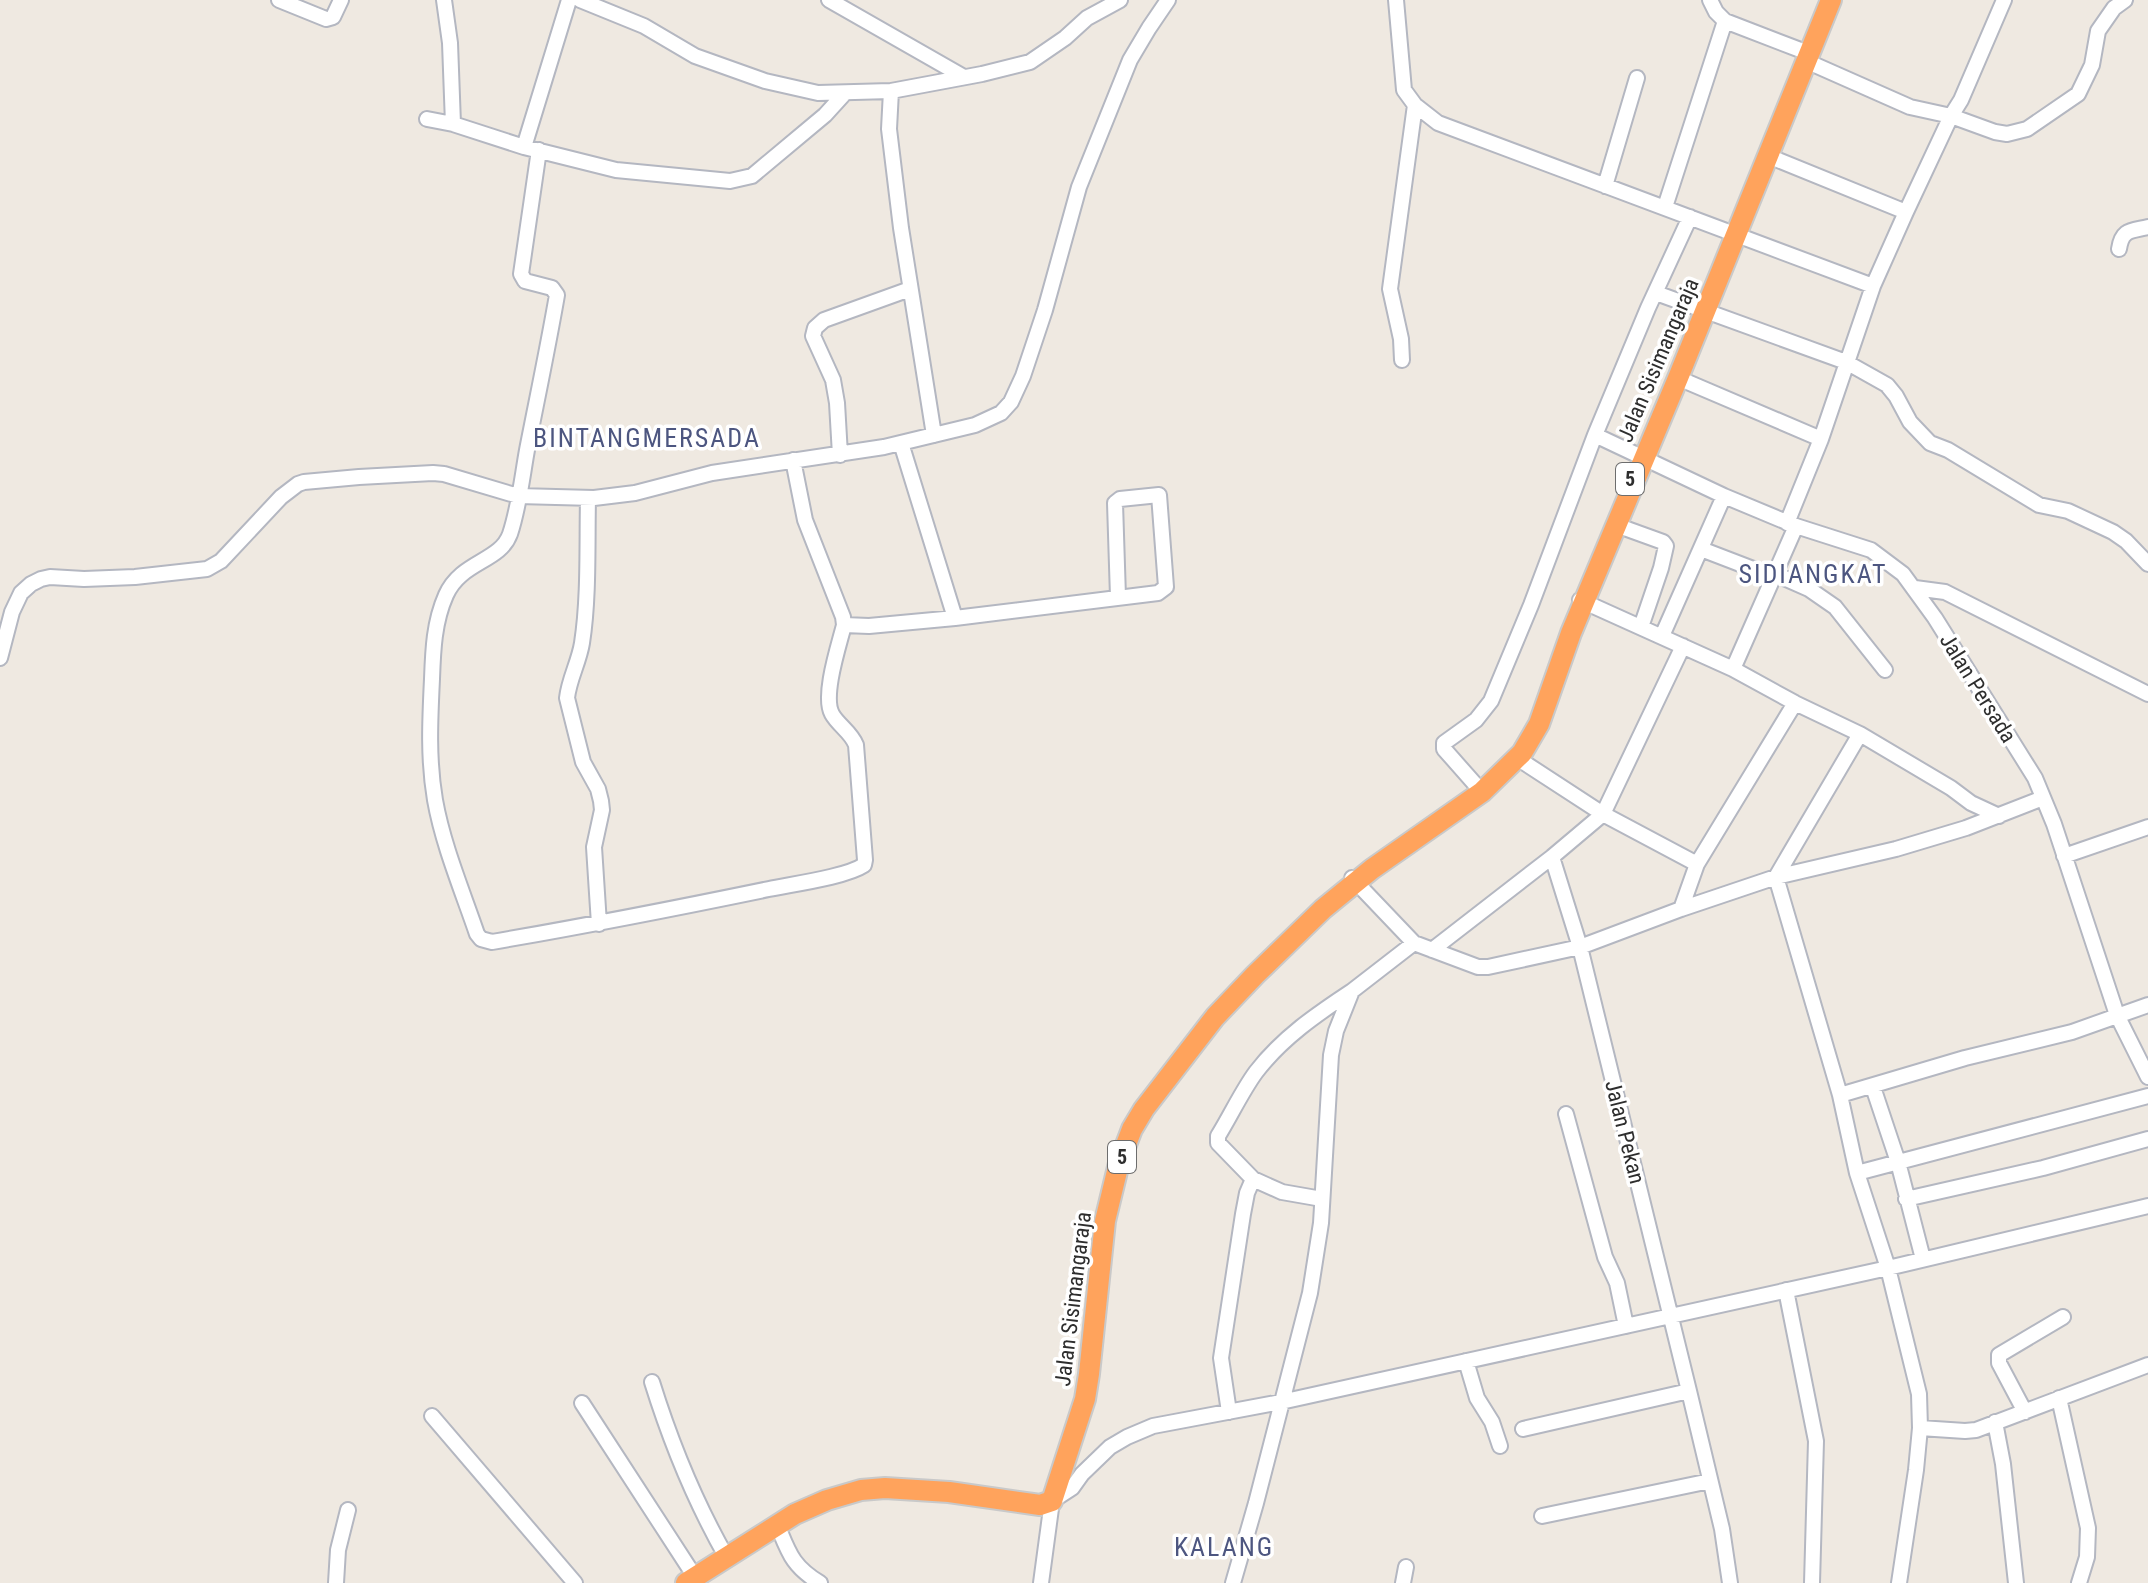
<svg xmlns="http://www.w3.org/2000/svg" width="2148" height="1583" font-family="'Roboto Condensed',sans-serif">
	<rect width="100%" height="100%" fill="#efe9e1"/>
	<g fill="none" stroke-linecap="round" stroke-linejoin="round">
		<defs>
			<path id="minor" d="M279 0 326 19 333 17 341 0
				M444 0 450 43 453 124
				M580 0 644 26 695 56 765 81 818 93 891 91 982 74 1030 62 1065 38 1087 18 1120 0
				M829 0 964 77
				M1396 0 1404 90 1415 105 1438 123 1873 286
				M1710 0 1716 12 1725 21 1803 51
				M1806 61 1910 107 1951 116 1995 132 2007 134 2027 129 2078 94 2092 65 2098 31 2114 8 2125 0
				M891 91 889 129 901 228 934 435
				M427 119 453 124 524 147 616 170 730 181 752 176 825 115 845 93
				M524 147 569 0
				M539 150 521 274 525 281 552 288 557 295C548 347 537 399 527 450 522 478 519 507 510 534 500 562 461 561 446 595 434 622 433 650 432 679 430 720 428 759 435 800 443 845 462 890 477 934L481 939 492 942C585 926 677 908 769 889 793 884 846 877 864 865L865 860 856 745C851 732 838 725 832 714 822 696 839 645 844 625L843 617 805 520 793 460
				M1768 156 1906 212
				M1605 186 1637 78
				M1665 207 1725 21
				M2119 249C2122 229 2131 231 2148 227
				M1656 293 1846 362 1887 385 1896 396 1910 422 1930 443 1948 450 2039 505 2068 511 2113 532 2126 541 2148 564
				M1402 360 1401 339 1390 289 1415 105
				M1678 378 1821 439
				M1595 435 1724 496 1796 526 1871 550 1903 574 1935 618 2035 778 2054 824 2117 1015 2148 1077
				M901 443 955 618
				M840 455 837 403 833 380 813 336 815 328 824 320 910 289
				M588 498C587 544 589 598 582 643 579 662 569 679 567 698L583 762 598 789 601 801 602 810 594 847 599 924
				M1787 523 1821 439 1873 286 1906 212 1951 116 1961 100 2004 0
				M1616 525 1663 542 1666 546 1661 568 1641 627
				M1701 549 1774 577
				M1775 574 1809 589 1835 607 1885 670
				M1915 588 1945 592 2148 694
				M1580 600 1733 669 1795 703 1860 734 1951 788 1971 803 1999 816
				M844 625 869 626 955 618 1158 593 1166 587 1159 495 1120 499 1115 503 1118 597
				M1662 636 1724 496
				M0 658 12 612 21 593 31 584 41 579 50 577 84 579 135 577 207 569 221 561 281 497 298 484 304 482 359 477 433 473 444 474 518 496 594 498 635 493 712 473 884 447 975 425 1001 413 1011 402 1023 376 1045 310 1079 187 1130 60 1149 28 1168 0
				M1733 669 1796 526
				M1860 734 1776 877 1840 1095 1857 1173 1888 1268 1919 1394 1920 1428 1916 1470 1899 1583
				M1517 758 1603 814 1697 864
				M1482 792 1444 749V743L1476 720 1491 701 1531 605 1595 435 1648 308 1690 217
				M2064 856 2148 827
				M1552 857 1580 947 1689 1391 1722 1529 1730 1583
				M1352 878 1414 943 1478 967H1488L1580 947 1681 909 1776 877 1896 849 1966 828 2043 798
				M1681 909 1697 864 1795 703
				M1432 950 1552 857 1603 814 1683 646
				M1873 1087 1898 1162 1923 1259
				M1840 1095 1965 1058 2072 1032 2148 1005
				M1566 1114 1605 1257 1617 1283 1626 1326
				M1857 1173 2148 1096
				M1322 1199 1282 1192 1253 1179 1218 1143V1136C1231 1115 1242 1091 1256 1072 1282 1038 1317 1014 1352 991
				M1906 1199 2043 1168 2148 1139
				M1786 1290 1816 1441 1812 1583
				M1466 1361 1477 1398 1492 1422 1500 1446
				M652 1382C671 1443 695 1502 727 1558
				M2059 1398 2088 1528 2087 1557 2079 1583
				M582 1403 695 1577
				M1229 1412 1221 1358 1243 1214 1247 1193 1253 1179
				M2025 1412 1999 1363V1355L2063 1317
				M432 1416 575 1583
				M1995 1422 2003 1464 2016 1583
				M1920 1428 1965 1431 1976 1430 2148 1365
				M1523 1429 1689 1391
				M1542 1516 1710 1481
				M777 1524C789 1553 792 1566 820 1583
				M336 1583 338 1550 348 1510
				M1041 1583 1052 1501 1072 1488 1082 1474 1110 1447 1127 1437 1153 1426 1281 1402 1888 1268 2148 1206
				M1233 1583 1256 1503 1310 1293 1321 1223 1331 1055 1336 1031 1352 991 1414 943
				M1403 1583 1406 1567"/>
			<path id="highway" d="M686 1583 795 1514 827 1500 861 1490 885 1488 949 1492 1040 1505 1052 1501 1085 1399 1089 1374 1105 1221 1119 1163 1132 1129 1144 1109 1215 1017 1255 975 1323 909 1372 869 1482 792 1522 753 1539 724 1571 633 1678 378 1831 0"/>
		</defs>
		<!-- minor casing -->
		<use href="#minor" stroke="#b4b7c1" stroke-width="18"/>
		<!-- highway casing -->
		<use href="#highway" stroke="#c9c9c9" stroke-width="24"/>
		<!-- minor -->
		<use href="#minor" stroke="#fff" stroke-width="14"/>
		<!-- highway -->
		<use href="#highway" stroke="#ffa35c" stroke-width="20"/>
	</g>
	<g text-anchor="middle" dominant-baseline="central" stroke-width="7" stroke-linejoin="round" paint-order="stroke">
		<!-- shield labels -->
		<g fill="#fff" stroke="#6d6d6d" stroke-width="2">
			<rect x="1616" y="463" width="28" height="32" rx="6"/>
			<rect x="1108" y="1141" width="28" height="32" rx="6"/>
		</g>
		<g font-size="20" font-weight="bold" fill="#2e2e2e">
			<text x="1630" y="479">5</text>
			<text x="1122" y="1157">5</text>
		</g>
		<!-- street labels -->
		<g font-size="22" fill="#2e2e2e" stroke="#fff">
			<text transform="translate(1658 360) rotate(-67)">Jalan Sisimangaraja</text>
			<text transform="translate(1978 688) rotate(58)">Jalan Persada</text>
			<text transform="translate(1625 1132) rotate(76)">Jalan Pekan</text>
			<text transform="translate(1073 1299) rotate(-83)">Jalan Sisimangaraja</text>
		</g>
		<!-- quarter labels -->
		<g font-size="26" letter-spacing="2" fill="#4d5680" stroke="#fff">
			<text x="647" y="438">BINTANGMERSADA</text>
			<text x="1813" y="574">SIDIANGKAT</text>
			<text x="1224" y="1547">KALANG</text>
		</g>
	</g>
</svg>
